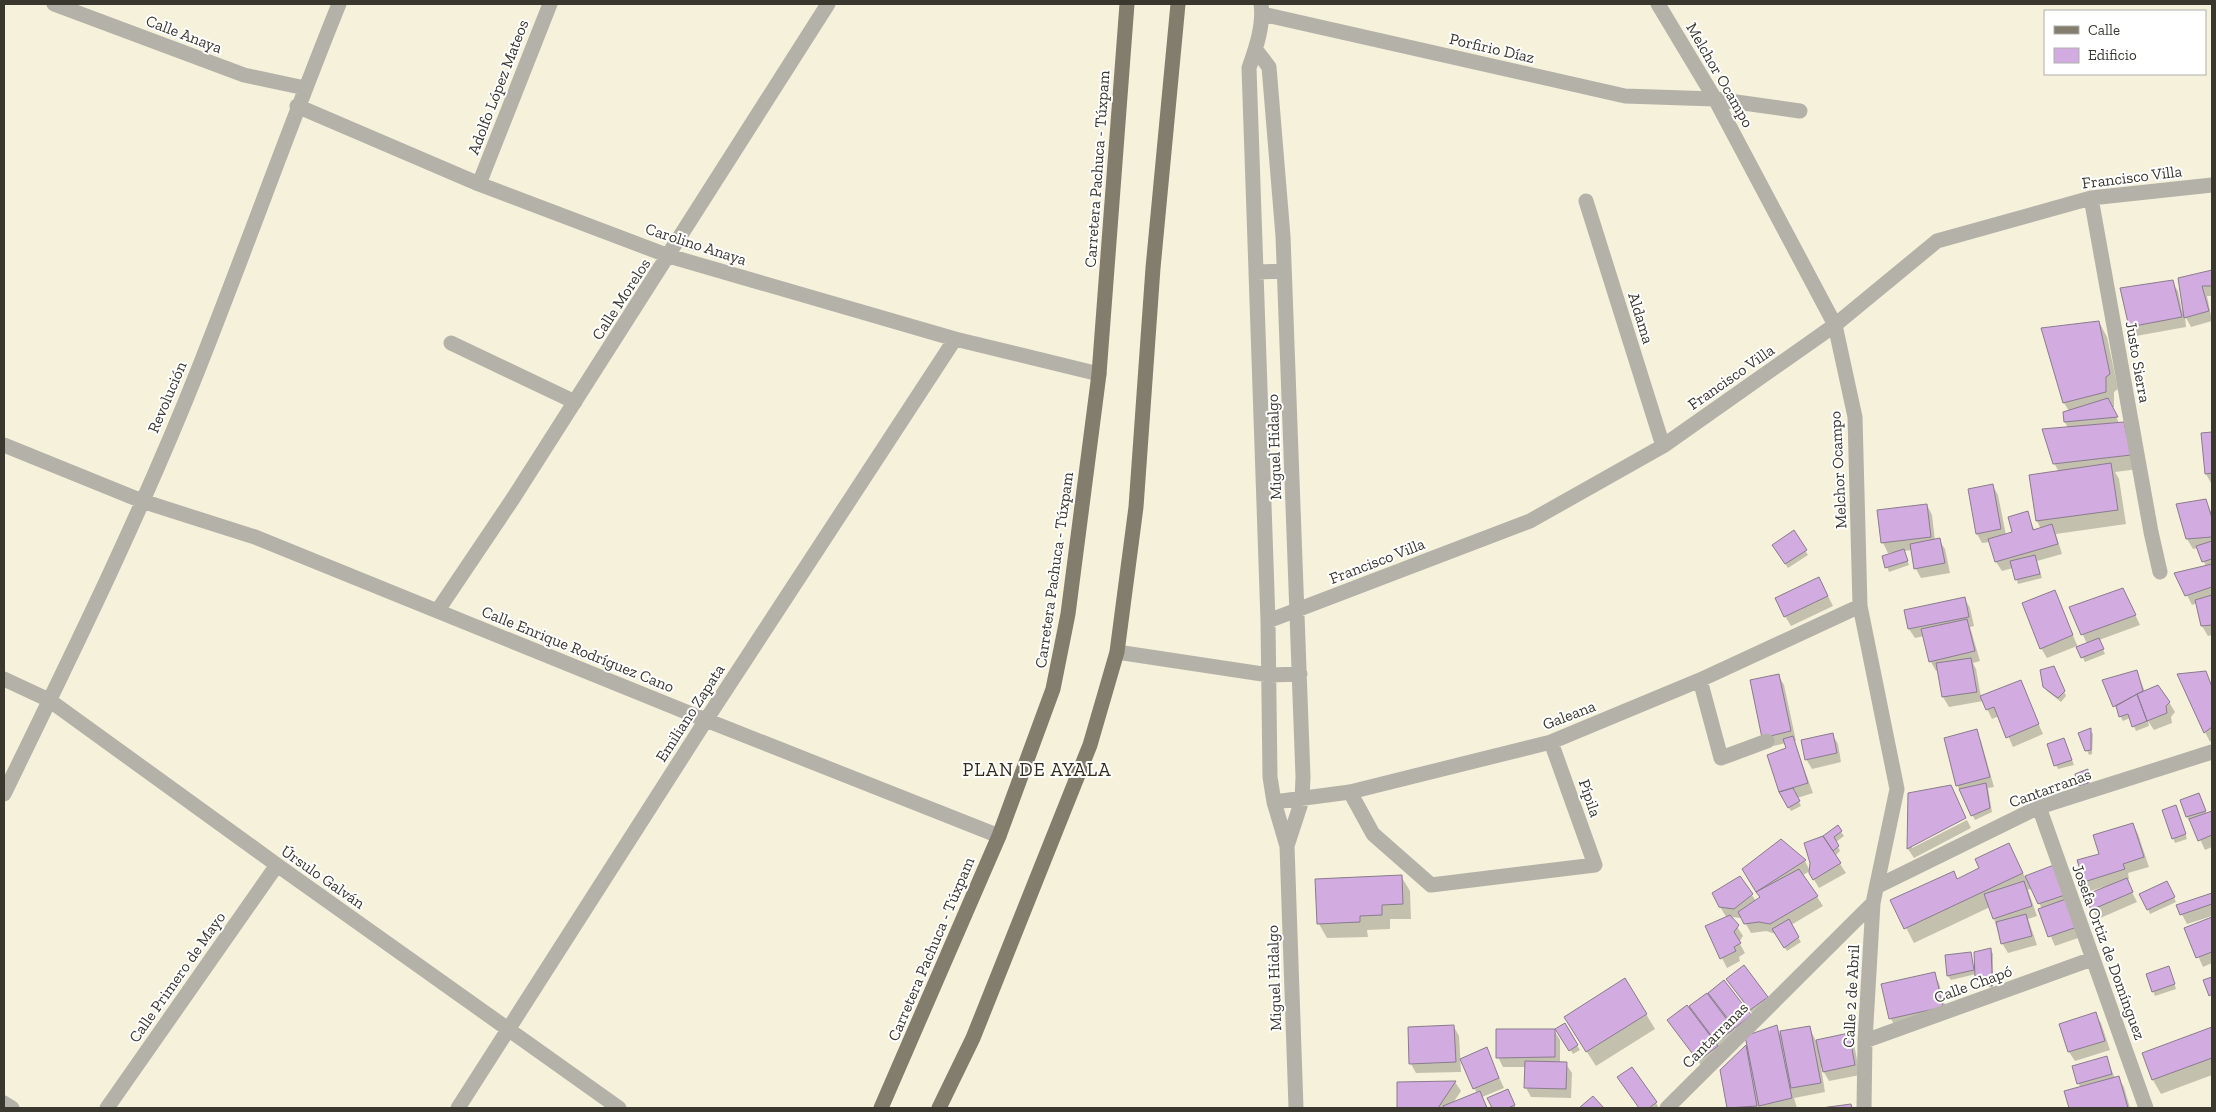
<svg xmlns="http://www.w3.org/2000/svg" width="2216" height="1112" font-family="'Zilla Slab',serif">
	<rect width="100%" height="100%" fill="#f6f1da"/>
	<!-- shadow -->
	<path fill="#0003" d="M2212 271V296H2207L2212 321 2191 327 2185 316 2186 327 2136 336 2131 327 2121 289 2172 282 2178 291 2182 311H2184L2179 279Z
		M2099 322 2107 337 2118 389 2114 392V407H2112L2139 469 2115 472 2119 479 2126 524 2056 534 2062 554 2037 561 2042 578 2018 584 2013 568 2002 571 1996 562 1990 542 1982 543 1977 534 1993 486 1998 495 2006 535 2014 533 2027 513 2035 531 2041 529 2037 521 2031 476 2059 472 2054 463 2068 428 2065 422 2069 411 2064 403 2043 330Z
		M2212 433V485L2206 474 2203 434Z
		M2206 501 2212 514V635L2208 636 2202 626 2197 603 2192 605 2176 574 2206 567 2199 548 2193 549 2187 539 2178 505Z
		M1927 505 1932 515 1935 541 1939 540 1945 549 1950 573 1921 578 1916 569 1912 550 1904 551 1909 565 1889 572 1887 567 1896 552 1888 553 1883 543 1879 511Z
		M1794 532 1808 555 1788 568 1776 550Z
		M1824 588 1833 606 1791 626 1785 616Z
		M2054 592 2078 647 2087 644 2071 608 2128 599 2140 625 2099 640 2105 654 2085 662 2077 646 2047 658 2041 648Z
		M1965 599 1970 608 1974 626 1970 627 1980 661 1973 663 1976 669 1981 697 2020 681 2043 734 2013 747 1999 716 1992 719 1983 701 1949 707 1943 697 1939 671H1936L1931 662 1924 636 1915 638 1909 629Z
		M2054 667 2066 696 2061 702 2047 691 2044 686Z
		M2137 671 2145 692 2169 702 2175 712 2171 717 2172 723 2154 730 2148 721 2149 726 2136 731 2130 718 2123 721 2120 716 2103 681Z
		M2205 672 2212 686V740L2210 742 2205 732Z
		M1778 675 1784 685 1796 741H1794L1813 793 1797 798 1801 806 1791 811 1780 792 1768 755 1788 749 1786 743 1769 747Z
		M2090 730 2093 734 2092 754 2089 755 2080 733Z
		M1976 731 1981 741 1994 787 1988 788 1992 812 1975 820 1957 785Z
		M1832 734 1838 744 1841 762 1812 769 1806 759Z
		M2066 744 2074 765 2058 769 2056 765Z
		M2087 771 2089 775 2090 788 2082 790 2076 774Z
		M1909 795 1912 848 1967 820 1971 828 1914 858 1908 849Z
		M2201 799 2207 814 2212 812V847L2205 850 2191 820 2189 821 2187 817Z
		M2178 811 2187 839 2175 843 2173 838Z
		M2133 824 2138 834 2149 867 2128 873 2129 879 2126 880 2137 902 2098 919 2092 909 2107 888V886L2090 891 2085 881Z
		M1837 826 1844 836 1836 842 1840 851 1835 856 1846 873 1819 888 1810 873 1812 863 1823 837Z
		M1781 841 1805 861 1810 871 1803 875 1823 906 1791 925 1801 942 1787 951 1776 934 1766 931 1751 933 1742 917 1740 918 1731 917 1743 936 1739 942 1745 953 1739 957 1740 961 1727 968 1706 927 1727 918 1720 907 1740 878 1756 901 1761 898 1749 879Z
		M2008 845 2025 877 2054 867 2081 937 2055 946 2039 910 2042 909 2032 888 2028 890 2037 916 2028 919 2037 945 2008 953 2002 943 1990 907 1914 943 1892 901 1957 880 1981 869Z
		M1401 876 1410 891 1411 919H1390V929L1367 930 1368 937 1327 938 1319 924Z
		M2169 887 2176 902 2150 914 2148 909Z
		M2212 894V916L2187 924 2177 905Z
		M2212 918V963L2203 967 2186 929Z
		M1991 950 1993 954V989L1979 981 1976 974 1951 980 1948 976 1970 953 1974 967H1976Z
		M2171 972 2176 989 2155 996 2153 991Z
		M1934 973 1939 983 1948 1016 1896 1028 1891 1019 1883 985Z
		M1728 979 1767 997 1772 1007 1756 1019Z
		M1724 982 1750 1016 1741 1037 1732 1027 1739 1039 1704 1069 1669 1021Z
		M1646 1014 1655 1029 1596 1066 1574 1032Z
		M2095 1014 2101 1023 2110 1050 2075 1061 2069 1052 2061 1025Z
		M1564 1025 1580 1050 1573 1054 1557 1029Z
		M1454 1027 1459 1036 1461 1072 1416 1073 1411 1064Z
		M1776 1027 1782 1037 1809 1027 1816 1041 1848 1035 1854 1044 1860 1075 1829 1081 1821 1067 1825 1092 1794 1098 1797 1108H1762L1761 1106V1108H1728L1721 1070 1748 1045Z
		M2212 1028V1075L2161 1094 2153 1080 2143 1054Z
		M1554 1030 1560 1040V1063L1566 1064 1572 1073 1571 1098 1531 1097 1526 1088V1067H1503L1498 1057Z
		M1486 1049 1504 1088 1482 1097 1488 1108H1399L1398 1083 1455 1082 1461 1091 1453 1103 1477 1093 1474 1088Z
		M2106 1058 2115 1078 2118 1077 2124 1087 2130 1108H2070L2065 1092 2080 1087 2073 1067Z
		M1632 1069 1656 1103 1659 1108H1639L1625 1087Z
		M1510 1095 1516 1108H1493L1489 1098Z"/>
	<!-- building -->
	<path fill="#d2abe1" stroke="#897c8e" d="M2212 270V286H2202L2209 311 2184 318 2178 278Z
		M2173 280 2182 317 2129 327 2120 288Z
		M2099 321 2110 374 2106 377V392L2063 403 2041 328Z
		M2108 398 2118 417 2064 422 2063 412Z
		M2124 422 2131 455 2053 464 2042 429Z
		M2212 432V473L2205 474 2201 433Z
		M2111 463 2118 510 2036 521 2029 475Z
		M1993 484 2001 529 1976 534 1968 489Z
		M2206 499 2212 518V537L2186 539 2176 504Z
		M1927 504 1931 537 1881 543 1877 510Z
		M2028 511 2033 530 2052 524 2058 544 1995 562 1988 539 2012 532 2008 517Z
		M1794 530 1807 550 1785 564 1772 545Z
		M1940 538 1945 563 1914 569 1910 544Z
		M2212 541V559L2202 562 2196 546Z
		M1904 549 1908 561 1885 568 1882 556Z
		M2035 555 2040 574 2015 580 2010 561Z
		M2212 564V587L2185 596 2174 573Z
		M1819 577 1828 596 1784 617 1775 598Z
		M2123 588 2136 615 2081 635 2069 607Z
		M2055 590 2073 635 2040 649 2022 603Z
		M2212 595V625L2201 626 2195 600Z
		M1965 597 1969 617 1908 629 1904 610Z
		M1967 619 1975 651 1929 662 1921 629Z
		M2099 638 2104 649 2081 658 2076 647Z
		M1971 658 1977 692 1942 697 1936 663Z
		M2054 666 2065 691 2058 698 2043 687 2040 670Z
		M2137 670 2143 691 2113 707 2102 680Z
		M2206 671 2212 687V727L2204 733 2177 674Z
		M1779 674 1791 731 1762 738 1750 680Z
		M2021 680 2039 724 2006 738 1994 707 1986 710 1980 696Z
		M2158 685 2170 702 2166 706 2167 713 2147 721 2137 694Z
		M2137 694 2147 721 2132 727 2128 714 2119 717 2116 706Z
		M2091 728V750L2085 751 2078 733Z
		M1977 729 1990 777 1956 786 1944 738Z
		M1833 733 1837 753 1805 760 1801 740Z
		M1793 736 1808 783 1779 792 1767 755 1786 748 1783 739Z
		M2064 738 2072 760 2054 766 2047 744Z
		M2088 769V783L2078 786 2075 774Z
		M1986 783 1990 808 1971 816 1959 789Z
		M1951 785 1966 818 1907 849 1908 793Z
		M1793 788 1800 801 1788 808 1779 792Z
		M2199 793 2206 811 2186 817 2180 800Z
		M2176 805 2186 834 2172 839 2162 810Z
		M2212 811V835L2198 841 2189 819Z
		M2133 823 2144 857 2123 864 2125 869 2084 882 2077 860 2099 854 2093 835Z
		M1838 825 1842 831 1834 837 1839 846 1833 851 1823 836Z
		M1823 836 1841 863 1813 880 1809 873 1810 863 1804 843Z
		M1781 839 1806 860 1756 892 1742 869Z
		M2009 843 2023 873 1904 929 1890 900 1954 871 1957 879 1979 868 1975 859Z
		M2054 865 2065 895 2038 904 2025 876Z
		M1799 869 1818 896 1770 924 1759 922 1744 924 1738 912 1760 897 1756 892Z
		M1402 875 1403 904 1382 905V915L1360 916V922L1317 924 1315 879Z
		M1740 876 1753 894 1734 909 1719 907 1712 893Z
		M2127 878 2133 892 2091 910 2085 895Z
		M2024 881 2032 906 1993 919 1984 894Z
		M2167 881 2175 897 2147 910 2139 894Z
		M2212 893V904L2180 915 2176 905Z
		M2066 899 2077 927 2048 937 2038 909Z
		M2026 914 2032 936 2001 944 1996 922Z
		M1730 915 1739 925 1734 932 1741 943 1734 947 1736 951 1720 959 1705 926Z
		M2212 917V952L2196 958 2184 928Z
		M1789 919 1799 937 1784 948 1772 929Z
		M1991 948 1992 972V986L1975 977 1974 952Z
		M1971 952 1974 970 1947 976 1945 955Z
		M1744 965 1768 997 1750 1010 1726 979Z
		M2169 966 2175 984 2152 992 2146 974Z
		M1935 972 1943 1007 1889 1019 1881 984Z
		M2212 977V994L2209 996 2203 980Z
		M1625 978 1647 1014 1586 1052 1564 1017Z
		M1724 980 1751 1015 1735 1028 1708 993Z
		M1707 993 1734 1029 1716 1042 1689 1006Z
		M1687 1005 1718 1046 1698 1061 1667 1020Z
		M2096 1012 2105 1041 2068 1052 2059 1024Z
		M1565 1023 1578 1045 1569 1051 1555 1029Z
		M1454 1025 1456 1062 1409 1064 1408 1027Z
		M1777 1025 1792 1098 1759 1106 1745 1036Z
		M1810 1026 1821 1083 1791 1088 1780 1031Z
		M2212 1027V1058L2152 1080 2142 1053Z
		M1496 1029H1555V1057L1496 1058Z
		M1849 1033 1855 1065 1823 1072 1816 1040Z
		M1746 1045 1757 1106 1727 1108 1720 1070Z
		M1487 1047 1499 1078 1473 1089 1460 1059Z
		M2107 1056 2112 1074 2077 1084 2072 1066Z
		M1525 1061 1567 1062 1566 1089 1524 1088Z
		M1632 1067 1657 1102 1649 1108H1639L1617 1077Z
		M2119 1076 2128 1108H2069L2064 1091Z
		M1456 1081 1438 1108H1397V1082Z
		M1508 1089 1515 1105 1508 1108H1492L1487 1098Z
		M1480 1091 1487 1108H1444L1443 1106Z
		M1593 1096 1604 1108H1579Z
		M1851 1104 1852 1108H1821Z"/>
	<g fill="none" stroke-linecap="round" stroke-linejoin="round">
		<!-- minor -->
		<path stroke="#b4b2a8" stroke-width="15" d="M54 4 244 75 305 88
			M1261 4C1264 25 1256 48 1249 68L1268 621 1270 777 1274 802 1287 846 1296 1108
			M1658 4 1715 99 1835 325 1855 417 1860 606 1897 789 1873 903 1865 1041 1864 1108
			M1262 14 1625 96 1715 99 1800 111
			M1256 50 1269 67 1283 236 1303 777 1302 800 1287 846
			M297 106 479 184 669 256 955 339 1099 374
			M479 184 550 4
			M2091 198 2151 532 2160 572
			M1586 201 1663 446
			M1256 272 1284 271
			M451 343 575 402
			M4 445 142 501 255 537 706 720 999 836
			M438 610 514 497 828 4
			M1268 621 1530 521 1663 446 1835 325 1937 241 2091 198 2212 185
			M1117 652 1269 675 1300 674
			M4 679 49 700 277 865 619 1108
			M1700 680 1721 758 1767 741
			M1350 792 1373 834 1431 885 1595 865 1551 742
			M4 794C72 654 141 514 198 370 246 249 290 125 339 4
			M1274 802 1350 792 1551 742 1700 680 1860 606
			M2039 807 2146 1108
			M1878 886 2039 807 2212 752
			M1865 1041 2092 959
			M4 1103 12 1108
			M107 1108 277 865
			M458 1108 706 720 955 339
			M1667 1108 1873 903"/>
		<!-- primary -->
		<path stroke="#827d6c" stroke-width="15" d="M881 1108 999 836 1053 689 1068 614 1099 374 1127 4
			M939 1108 973 1038 1090 745 1117 652 1136 507 1153 268 1178 4"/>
	</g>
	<g text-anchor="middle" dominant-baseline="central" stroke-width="4" stroke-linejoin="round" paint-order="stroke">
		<!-- street labels -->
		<g font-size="16" fill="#39372e" stroke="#fff">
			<text transform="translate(184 34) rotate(21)">Calle Anaya</text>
			<text transform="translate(1492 48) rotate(13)">Porfirio Díaz</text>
			<text transform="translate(1720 75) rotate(60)">Melchor Ocampo</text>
			<text transform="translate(498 87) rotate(-69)">Adolfo López Mateos</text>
			<text transform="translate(1097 169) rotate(-86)">Carretera Pachuca - Túxpam</text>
			<text transform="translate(2132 177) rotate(-7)">Francisco Villa</text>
			<text transform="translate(696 244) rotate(18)">Carolino Anaya</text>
			<text transform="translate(621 299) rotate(-57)">Calle Morelos</text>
			<text transform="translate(1641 318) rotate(73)">Aldama</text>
			<text transform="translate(2138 362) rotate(80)">Justo Sierra</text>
			<text transform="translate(1731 377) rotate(-35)">Francisco Villa</text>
			<text transform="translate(167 397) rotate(-67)">Revolución</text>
			<text transform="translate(1274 447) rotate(-92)">Miguel Hidalgo</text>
			<text transform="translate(1838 470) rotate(-93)">Melchor Ocampo</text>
			<text transform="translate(1377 561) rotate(-21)">Francisco Villa</text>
			<text transform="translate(1054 570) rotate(-82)">Carretera Pachuca - Túxpam</text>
			<text transform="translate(578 649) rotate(22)">Calle Enrique Rodríguez Cano</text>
			<text transform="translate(690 713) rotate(-57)">Emiliano Zapata</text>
			<text transform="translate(1569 715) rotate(-21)">Galeana</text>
			<text transform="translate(2050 788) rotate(-20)">Cantarranas</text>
			<text transform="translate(1590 798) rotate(71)">Pípila</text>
			<text transform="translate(323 877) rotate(35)">Úrsulo Galván</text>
			<text transform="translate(931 949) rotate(-67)">Carretera Pachuca - Túxpam</text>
			<text transform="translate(2109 952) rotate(70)">Josefa Ortiz de Domínguez</text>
			<text transform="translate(177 977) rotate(-55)">Calle Primero de Mayo</text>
			<text transform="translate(1274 978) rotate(-92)">Miguel Hidalgo</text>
			<text transform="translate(1973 984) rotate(-20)">Calle Chapó</text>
			<text transform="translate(1851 996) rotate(-87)">Calle 2 de Abril</text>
			<text transform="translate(1715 1035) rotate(-45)">Cantarranas</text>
		</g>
		<!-- quarter labels -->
		<g font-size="19" letter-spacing="1" fill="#312c1b" stroke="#fff">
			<text x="1037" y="769">PLAN DE AYALA</text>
		</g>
	</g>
	<!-- border -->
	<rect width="2216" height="1112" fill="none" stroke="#39372e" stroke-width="10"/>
	<!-- legend -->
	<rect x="2044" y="10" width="162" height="65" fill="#ffffff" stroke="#b0afab"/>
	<rect x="2054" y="26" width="25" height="8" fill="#827d6c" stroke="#b0afab"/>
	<text x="2088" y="35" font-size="15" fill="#39372e">Calle</text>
	<rect x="2054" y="48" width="25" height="15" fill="#d2abe1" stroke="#b0afab"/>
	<text x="2088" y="60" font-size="15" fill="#39372e">Edificio</text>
</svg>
